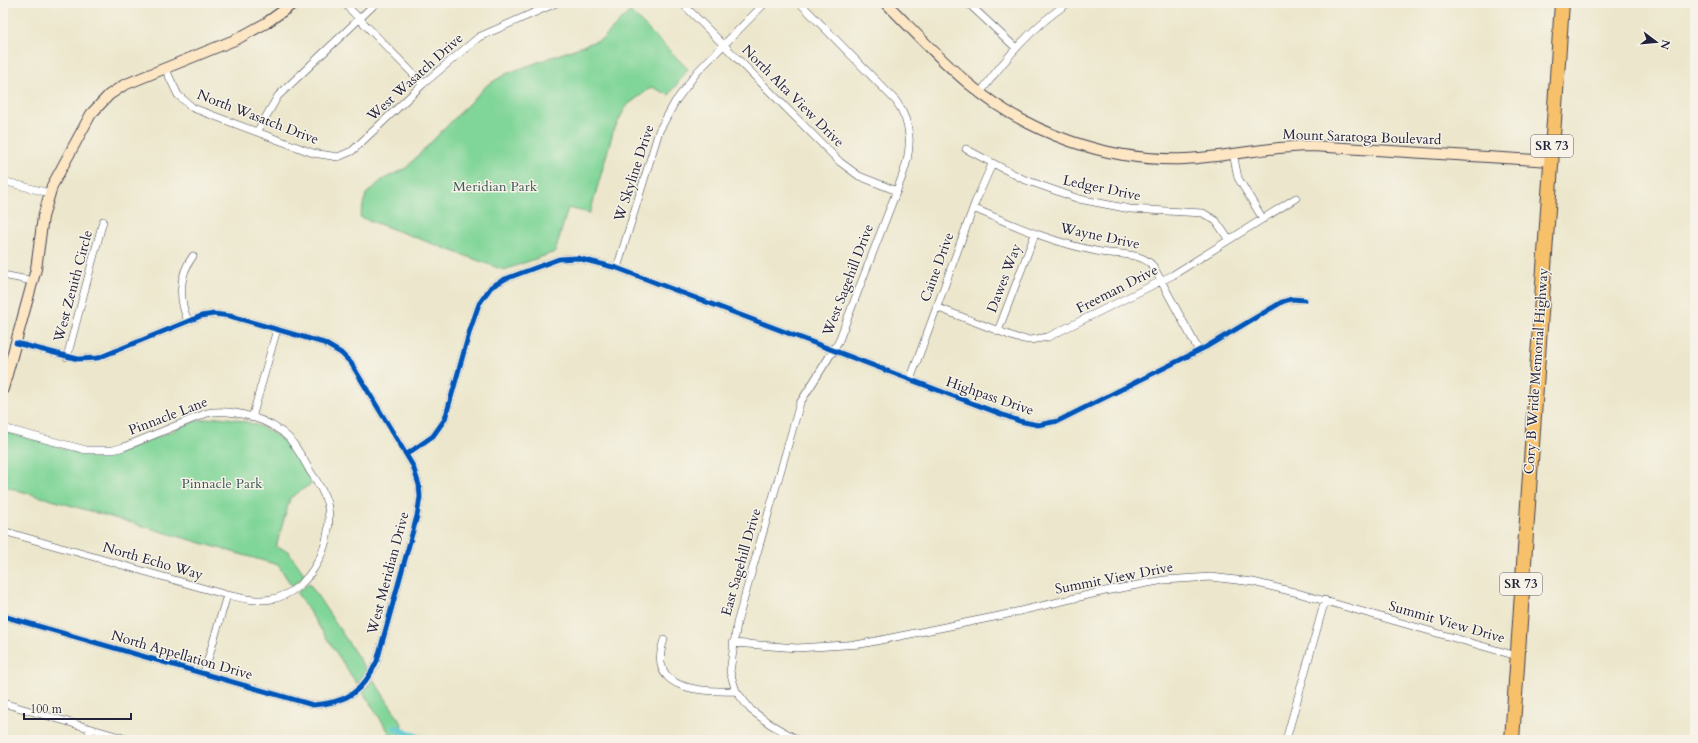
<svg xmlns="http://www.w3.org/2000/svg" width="1698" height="743" font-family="Cardo,serif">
	<rect width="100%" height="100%" fill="#f7f3e8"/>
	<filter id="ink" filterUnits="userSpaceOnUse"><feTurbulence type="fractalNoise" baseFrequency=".025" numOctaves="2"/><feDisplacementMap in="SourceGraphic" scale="8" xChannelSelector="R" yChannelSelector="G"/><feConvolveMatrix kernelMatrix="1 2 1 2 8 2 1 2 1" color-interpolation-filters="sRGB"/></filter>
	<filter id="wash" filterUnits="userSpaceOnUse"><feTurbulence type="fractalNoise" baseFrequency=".012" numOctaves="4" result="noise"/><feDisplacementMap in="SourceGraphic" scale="16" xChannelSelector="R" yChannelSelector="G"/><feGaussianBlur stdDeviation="0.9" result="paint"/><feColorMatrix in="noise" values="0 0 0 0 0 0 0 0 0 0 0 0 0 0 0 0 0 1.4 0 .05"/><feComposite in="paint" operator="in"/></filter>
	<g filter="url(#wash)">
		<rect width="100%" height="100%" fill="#ece7cc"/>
		<!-- green -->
		<path fill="#80d598" stroke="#517c6a" d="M630 11 688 69 669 95 652 87 626 106 613 132 590 213 568 208 555 252 504 270 360 217 366 194 382 180 406 168 487 85 508 73 602 39Z
			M219 417C241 419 268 426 285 442 296 453 304 469 312 483L290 498 276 547 288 551 305 575 292 586 278 565 3 486V431L74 451 95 454 115 453 131 448 196 421Z
			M309 583 367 671 357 684 297 593Z
			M373 679 402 724 399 740H394L362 691Z"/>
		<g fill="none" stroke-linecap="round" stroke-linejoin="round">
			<!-- canal -->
			<path stroke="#5dcad2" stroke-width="7" d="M396 728 423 740"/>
		</g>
	</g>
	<g filter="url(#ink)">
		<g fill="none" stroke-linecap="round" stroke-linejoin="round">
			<defs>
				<path id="street" d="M344 3 423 84
					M682 3 840 162 859 176 897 191
					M968 3 1016 48
					M165 68 178 95 193 108 313 153 338 157 352 151 423 84 479 37 556 3
					M980 93C1005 59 1032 27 1068 3
					M257 132 278 96 376 3
					M966 149 1023 179 1079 199 1130 209 1203 213 1216 221 1229 240
					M1233 153 1238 178 1263 219
					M3 181 49 193
					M973 208C1015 226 1056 244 1101 252 1118 255 1141 252 1153 266L1199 351
					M617 268 659 131 675 102 697 72 765 3
					M3 275 33 281
					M936 307 1017 338 1030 340 1048 337 1173 275 1296 198
					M188 321C179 300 178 276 193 256
					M998 331 1035 234
					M67 357 103 221
					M910 380 975 203 992 164
					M252 418 277 329
					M3 428 86 450H113L124 447 207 413C233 408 270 419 289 438 297 448 304 460 310 471 317 481 324 492 327 503 336 540 311 592 272 599 257 602 241 598 227 595L3 531
					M407 454 433 436 445 419 470 330 479 304 491 287 505 279 559 259 577 258 617 268 1019 421 1038 425 1058 421 1206 347 1282 302 1291 299 1305 300
					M3 616 313 705C346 703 363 692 377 661L417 516 420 497 419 485 413 466 351 363 341 353 324 343 230 316 214 314 201 316 98 358 78 359 16 343
					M664 640C646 691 702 692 736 691
					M733 643 797 648 861 644 999 616 1105 591 1164 580 1211 577 1253 582 1294 592 1517 656
					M204 673 227 595
					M3 703 130 740
					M87 740 91 729
					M798 740 770 724 751 710 736 691 730 672 737 623 800 403 838 343 902 177C912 150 913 125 896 101L800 3
					M1286 740 1325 600"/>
				<path id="secondary" d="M886 3C913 30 939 59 969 84 1027 133 1108 162 1185 159 1228 157 1269 146 1312 146L1551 161
					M3 389 36 269 43 217 52 186 91 114 109 95 124 85 237 39 266 23 294 3"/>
				<path id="highway" d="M1512 740 1562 3"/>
			</defs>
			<!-- street casing -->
			<use href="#street" stroke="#404051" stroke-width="8"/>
			<!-- secondary casing -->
			<use href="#secondary" stroke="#404051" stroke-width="12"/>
			<!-- highway casing -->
			<use href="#highway" stroke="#404051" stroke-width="16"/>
			<!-- street -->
			<use href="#street" stroke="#fff" stroke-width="7"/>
			<!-- secondary -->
			<use href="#secondary" stroke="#fce6c4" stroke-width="10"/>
			<!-- highway -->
			<use href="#highway" stroke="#f7c06b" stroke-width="14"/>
			<defs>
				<path id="cycleway" d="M407 454 433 436 445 419 470 330 479 304 491 287 505 279 559 259 577 258 617 268 1019 421 1038 425 1058 421 1206 347 1282 302 1291 299 1305 300
					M3 616 313 705C346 703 363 692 377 661L417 516 420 497 419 485 413 466 351 363 341 353 324 343 230 316 214 314 201 316 98 358 78 359 16 343"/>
			</defs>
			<!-- cycleway casing -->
			<use href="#cycleway" stroke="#f7f3e8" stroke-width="8"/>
			<!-- cycleway -->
			<use href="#cycleway" stroke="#0057b8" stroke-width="5"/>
		</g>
	</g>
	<g text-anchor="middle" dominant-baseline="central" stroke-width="3" stroke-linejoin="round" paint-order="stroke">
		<!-- shield labels -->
		<g fill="#f7f3e8" stroke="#62616f" stroke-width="1">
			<rect x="1531" y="135" width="42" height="22" rx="3"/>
			<rect x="1500" y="573" width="42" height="22" rx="3"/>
		</g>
		<g font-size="13" font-weight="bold" fill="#22223b">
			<text x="1552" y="146">SR 73</text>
			<text x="1521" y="584">SR 73</text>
		</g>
		<!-- street labels -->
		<g font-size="14" fill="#22223b" stroke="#f7f3e8">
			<text transform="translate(415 77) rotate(-42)">West Wasatch Drive</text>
			<text transform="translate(793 96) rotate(45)">North Alta View Drive</text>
			<text transform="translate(258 117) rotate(21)">North Wasatch Drive</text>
			<text transform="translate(1362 137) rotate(2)">Mount Saratoga Boulevard</text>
			<text transform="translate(634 173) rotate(-72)">W Skyline Drive</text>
			<text transform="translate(1102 188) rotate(12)">Ledger Drive</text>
			<text transform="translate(1100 236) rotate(12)">Wayne Drive</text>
			<text transform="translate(937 267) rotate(-70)">Caine Drive</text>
			<text transform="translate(1004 278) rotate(-69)">Dawes Way</text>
			<text transform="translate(848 280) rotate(-69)">West Sagehill Drive</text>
			<text transform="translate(73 286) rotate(-75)">West Zenith Circle</text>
			<text transform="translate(1117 289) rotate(-27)">Freeman Drive</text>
			<text transform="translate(1536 371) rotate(-86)">Cory B Wride Memorial Highway</text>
			<text transform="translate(990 396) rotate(19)">Highpass Drive</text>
			<text transform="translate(168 416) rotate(-21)">Pinnacle Lane</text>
			<text transform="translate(153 561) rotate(16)">North Echo Way</text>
			<text transform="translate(741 562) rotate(-74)">East Sagehill Drive</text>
			<text transform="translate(388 573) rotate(-75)">West Meridian Drive</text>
			<text transform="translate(1114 578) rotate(-11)">Summit View Drive</text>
			<text transform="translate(1447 622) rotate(16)">Summit View Drive</text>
			<text transform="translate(182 655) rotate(16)">North Appellation Drive</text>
		</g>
		<!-- park labels -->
		<g font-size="14" fill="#3e5857" stroke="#f7f3e8">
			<text x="495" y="186">Meridian Park</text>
			<text x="222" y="483">Pinnacle Park</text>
		</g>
	</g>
	<!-- margin -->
	<rect width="1698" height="743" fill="none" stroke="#f7f3e8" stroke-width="16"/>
	<!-- north arrow -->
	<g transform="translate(1656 42) rotate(106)" stroke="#f7f3e8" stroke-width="3" paint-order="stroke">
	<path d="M0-3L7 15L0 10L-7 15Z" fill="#22223b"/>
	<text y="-6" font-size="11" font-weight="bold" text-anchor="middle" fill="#22223b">N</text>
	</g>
	<!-- scale -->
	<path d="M24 713v6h107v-6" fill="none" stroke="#22223b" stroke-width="2"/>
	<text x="30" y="713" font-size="12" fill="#22223b" stroke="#f7f3e8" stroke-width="3" paint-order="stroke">100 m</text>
</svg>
